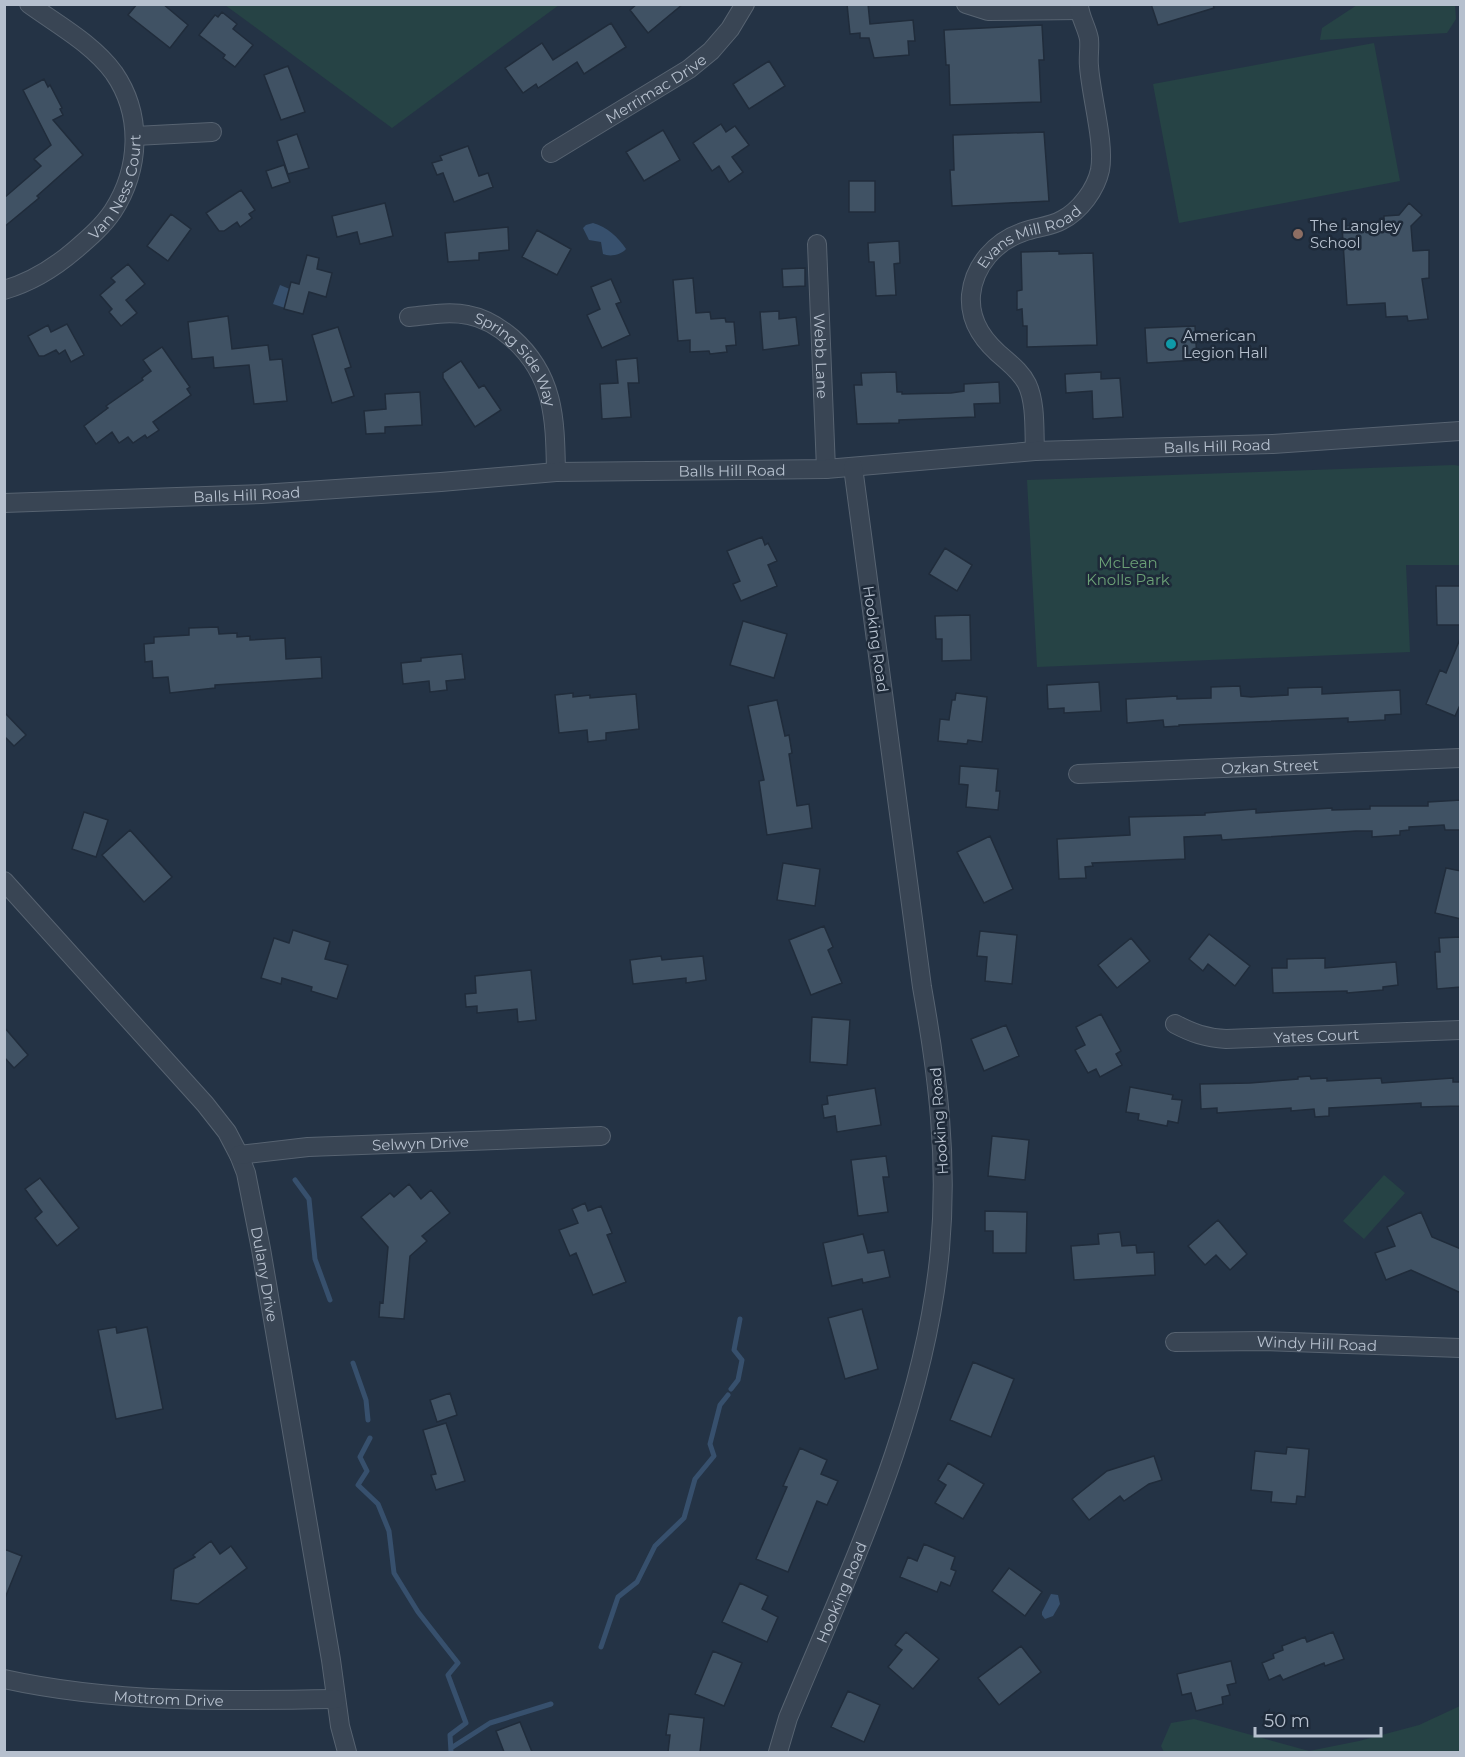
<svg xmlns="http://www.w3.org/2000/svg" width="1465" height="1757" font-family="Montserrat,sans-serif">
	<rect width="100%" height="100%" fill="#243345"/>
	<!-- green -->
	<path fill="#264345" d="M225 5H559L392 128Z
		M1357 5H1455L1456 19 1447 33 1320 40 1322 28Z
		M1374 43 1400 181 1179 223 1153 84Z
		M1454 465 1460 466V565H1406L1410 652 1037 667 1027 480Z
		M1384 1175 1405 1193 1364 1239 1343 1221Z
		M1460 1706V1752H1164L1161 1746 1171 1723 1194 1719 1309 1751 1359 1741 1419 1725Z"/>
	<!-- water -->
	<path fill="#37506d" d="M593 223C607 227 618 237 626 249 621 255 610 257 603 254L601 242 589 240 583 228 586 225Z
		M280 285 292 290 285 308 273 304Z
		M1051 1594 1058 1595 1060 1604 1053 1616 1045 1619 1042 1615V1612Z"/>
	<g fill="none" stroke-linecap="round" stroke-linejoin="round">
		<!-- stream -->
		<path stroke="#37506d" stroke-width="5" d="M295 1180 309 1199 315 1259 330 1300
			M353 1363 366 1400 368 1420
			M731 1389 738 1380 742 1360 734 1350 740 1319
			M370 1438 360 1457 367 1471 358 1485 378 1504 389 1531 394 1573 418 1612 458 1663 448 1675 466 1723 450 1735 451 1752
			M601 1647 618 1597 637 1582 655 1546 684 1518 695 1479 714 1456 710 1444 720 1405 728 1395
			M451 1748 490 1723 551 1704"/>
	</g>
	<!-- building -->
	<path fill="#405264" stroke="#202c3b" stroke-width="1.5" d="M137 4H163L188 25 170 48 128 15Z
		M637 4H683L648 33 630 10Z
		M847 4H868L870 24 913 20 915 41H908L909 55 874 58 869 38H860V33L850 34Z
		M1151 4H1213L1214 8 1158 25Z
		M222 12 237 24 233 29 253 45 235 67 223 58 225 55 199 35 215 15 218 17Z
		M611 23 626 47 584 74 577 62 538 88 536 84 523 93 505 68 542 43 553 60Z
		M1042 25 1044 60H1039L1041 102 950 105 949 65H946L944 30Z
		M769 61 785 86 749 109 733 84Z
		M288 66 305 112 281 120 264 75Z
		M44 79 48 87 50 85 62 108 60 109 63 115 53 120 83 155 37 196 39 198 4 227V198L41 166 34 159 51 145 23 90Z
		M721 124 726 132 735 126 749 145 732 157 743 172 729 182 719 166 712 171 693 143Z
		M663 130 680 160 644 181 626 152Z
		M1044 132 1049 201 952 206 950 170H954L953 135Z
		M297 134 309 168 288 174 277 141Z
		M468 146 479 176 488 173 493 187 454 202 443 173 437 175 432 163 442 160 440 156Z
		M284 165 290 182 272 188 266 171Z
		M849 181H875V212H849Z
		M241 190 255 210 249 214 252 218 240 227 237 222 224 231H219L206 213Z
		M385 203 393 236 360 244 357 232 337 237 332 216Z
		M1409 203 1422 215 1411 226 1413 251 1429 250V278L1422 279 1428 319 1408 321 1407 316 1386 317 1385 303 1347 305 1342 226 1384 224V216L1399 215Z
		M171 214 191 229 168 261 147 246Z
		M508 227 509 250 479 253V260L448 262 445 233Z
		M537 230 571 249 557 275 522 257Z
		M899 241 900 263 894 264 896 295 876 296 874 262H869L868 243Z
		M1059 251V254L1093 253 1097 345 1027 347V326H1023L1022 309 1017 310V291L1022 290 1021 252Z
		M307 255 319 258 317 269 332 273 326 297 309 292 303 314 284 309 291 282 299 284Z
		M128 264 145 284 126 300 137 313 121 326 109 312 112 309 100 295 115 282 111 278Z
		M805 268V286L783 287 782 269Z
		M693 278 696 313 710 312 711 319 725 318 726 322H734L736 345 726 346 727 352 710 354 709 351 690 352V340L678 341 673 280Z
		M611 279 621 302 616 304 630 335 602 348 587 315 600 309 591 287Z
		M779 311V319L796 317 799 345 763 350 760 312Z
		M228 316 232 349 268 345 270 360 282 359 287 401 254 404 249 365 214 368 213 357 192 359 188 322Z
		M67 324 84 355 71 362 65 350 59 354 56 350 44 356H39L28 336 48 325 51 332Z
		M1195 326 1197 360 1147 363 1145 328Z
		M338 327 351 367 345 369 354 396 332 403 312 335Z
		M162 347 190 387 187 389 191 395 153 422 159 430 147 438 145 435 133 443 128 437 119 443 112 432 96 444 84 426 108 408 106 406 143 380 142 378 151 371 143 360Z
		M637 358 639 383H628L631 417 602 419 600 384 618 383 616 360Z
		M461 361 479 388 484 385 501 410 475 427 443 378V373Z
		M896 372 897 392H902V394L951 393 964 391V384L999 382 1000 403 974 404 975 417 899 420V423L857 424 854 385H862L861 373Z
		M1101 372V379L1120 378 1123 417 1093 419 1092 391 1066 393 1065 374Z
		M420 392 422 425 385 427V433L366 434 364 411 386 409 385 394Z
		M762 537 765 545 768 543 777 561 768 565 777 586 741 601 733 584 740 581 727 551Z
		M945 548 972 565 957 591 929 574Z
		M1436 586H1461V625H1437Z
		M970 615 971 660 942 661V639H936L935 616Z
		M743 621 787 634 774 678 730 665Z
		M218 627 219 634 237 633V637L250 636V640L285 638 286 659 321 657 322 678 215 685V688L170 693 168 677 153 678 152 661 145 662 144 644 154 643V637L189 635V628Z
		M1460 639 1461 703 1455 716 1426 704 1440 670 1446 673Z
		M462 654 465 679 446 681 447 690 430 692 429 681 403 684 401 663 421 661V658Z
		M1099 682 1101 711 1064 713V708L1048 709 1047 685Z
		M1240 686 1241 696 1251 697 1288 695V688L1322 687V694L1400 690 1401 714 1385 715V720L1348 722V718L1179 725V726L1164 727 1163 720 1127 723 1126 699 1177 696V699L1211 698V687Z
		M573 693V697L590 695V698L636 694 639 729 606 733V740L588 742 587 730 559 733 555 695Z
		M956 693 987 697 982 742 968 740 967 744 938 741 940 719 949 720 952 700H955Z
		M777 700 785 736 789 735 792 753 789 754 797 806 809 804 812 828 767 835 759 781 764 780 748 706Z
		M4 712 26 735 14 746 4 736Z
		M960 766 998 769 996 791H1000L998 810 966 807 968 785 959 784Z
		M1461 800V830H1445L1444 825 1409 827V830L1400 831V835L1372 837V831H1356L1222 840 1221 835 1184 837 1185 859 1092 863 1093 866 1085 867 1086 878 1059 879 1057 839 1130 835 1129 817 1205 815V813L1256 809V813L1332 808V810L1370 809V806H1428V802Z
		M84 812 108 820 96 857 72 849Z
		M130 830 172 877 144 902 102 855Z
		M990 836 1013 889 984 903 957 852Z
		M783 863 820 869 815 906 777 900Z
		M1446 868 1461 871V919L1435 913Z
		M824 926 833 947 828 950 842 983 811 995 789 940Z
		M293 930 330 942 325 959 348 965 337 999 311 991 312 987 282 978 281 984 261 978 274 938 289 943Z
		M980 931 1017 935 1012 984 985 981 987 957 977 956Z
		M1209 934 1250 966 1235 986 1208 964 1203 971 1189 959Z
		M1461 937V987L1437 989 1435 952H1440L1439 938Z
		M1131 938 1150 961 1117 988 1098 965Z
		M661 956 662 960 703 956 706 980 686 983V978L633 984 630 960Z
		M1325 958V968L1396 962 1398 985 1383 987V990L1347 993V991L1273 993 1272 968H1287V959Z
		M531 970 536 1020 518 1022 517 1009 477 1013V1006L466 1007 465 994 476 993 475 976Z
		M1101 1014 1121 1051 1116 1054 1122 1065 1100 1077 1096 1069 1088 1073 1075 1050 1085 1045 1076 1027Z
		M812 1017 850 1020 847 1065 810 1062Z
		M1006 1025 1019 1056 984 1071 971 1039Z
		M4 1027 28 1055 14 1068 4 1057Z
		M1310 1076 1311 1079 1327 1078V1081L1381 1078 1382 1083 1453 1078V1082H1461V1106L1421 1107V1103L1329 1108V1116L1315 1117 1314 1109 1291 1111V1108L1217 1113V1108L1201 1109 1200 1084 1250 1083 1298 1079V1077Z
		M1130 1087 1173 1095 1172 1099 1182 1100 1178 1123 1168 1121 1167 1126 1138 1120 1139 1114 1126 1112Z
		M875 1088 881 1125 837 1132 835 1116 824 1118 822 1105 828 1104 827 1096Z
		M992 1136 1029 1140 1025 1180 988 1176Z
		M886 1156 889 1177H883L888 1212 858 1216 851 1160Z
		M40 1178 79 1228 57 1246 35 1218 42 1212 25 1189Z
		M409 1184 421 1199 431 1190 450 1213 422 1236 427 1241 410 1256 404 1319 379 1317 380 1302 383 1303 388 1247 361 1217 390 1193 394 1197Z
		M585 1203 588 1211 601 1206 612 1233 607 1235 626 1282 593 1295 576 1253 570 1256 559 1230 578 1223 572 1209Z
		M985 1211 1027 1212 1026 1253H993V1231H985Z
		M1421 1212 1432 1237 1461 1249V1293L1411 1270 1386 1280 1375 1253 1395 1246 1387 1227Z
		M1218 1220 1247 1254 1230 1270 1216 1255 1205 1265 1188 1246Z
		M1120 1232 1122 1246 1136 1245 1137 1253 1154 1252 1155 1275 1074 1280 1071 1246 1099 1244 1098 1234Z
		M863 1234 868 1253 884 1250 890 1277 863 1283 862 1279 832 1286 823 1243Z
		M862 1309 878 1369 845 1379 828 1318Z
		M116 1327 117 1333 147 1327 163 1409 116 1419 98 1330Z
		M973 1362 1014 1379 991 1437 950 1420Z
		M450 1393 457 1415 437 1422 430 1400Z
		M446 1423 465 1481 436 1490 431 1475 436 1474 423 1430Z
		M1287 1447 1309 1449 1305 1497 1297 1496 1296 1504 1271 1502 1272 1492 1251 1490 1255 1451 1286 1454Z
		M800 1448 827 1460 821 1474 838 1481 827 1505 817 1501 788 1572 756 1559 787 1487 783 1486Z
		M1154 1456 1162 1480 1149 1484 1124 1501 1120 1496 1089 1520 1072 1499 1107 1471Z
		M948 1463 984 1484 963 1519 935 1503 946 1485 938 1480Z
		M211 1541 220 1554 231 1546 247 1568 198 1604 171 1600 174 1569 195 1557 193 1555Z
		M924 1544 955 1557 951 1569 956 1571 950 1586 941 1582 937 1592 900 1577 908 1557 917 1561Z
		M4 1549 22 1556 5 1598H4Z
		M1009 1568 1042 1592 1025 1616 992 1591Z
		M740 1583 768 1596 762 1609 778 1617 767 1642 722 1622Z
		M906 1632 939 1659 913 1689 888 1667 902 1650 895 1645Z
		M1333 1632 1344 1659 1325 1666 1324 1663 1283 1680 1280 1675 1269 1680 1262 1663 1274 1658 1273 1654 1283 1650 1282 1646 1305 1637 1307 1642Z
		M1021 1646 1041 1672 999 1705 978 1678Z
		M713 1651 742 1663 724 1706 695 1694Z
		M1231 1661 1236 1683 1227 1685 1230 1695 1222 1697 1223 1704 1196 1711 1191 1693 1182 1695 1177 1674Z
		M848 1691 880 1705 864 1742 831 1727Z
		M669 1714 704 1718 700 1752H668L670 1735H666Z
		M520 1722 532 1752H504L496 1731Z"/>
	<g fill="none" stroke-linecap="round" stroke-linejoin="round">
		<defs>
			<g id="minor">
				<path d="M966 4 988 11 1079 10"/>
				<path d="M135 136 212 132"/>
				<path id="s1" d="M551 153 689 69 711 51 730 29 745 4"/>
				<path id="s2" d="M817 244 826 469"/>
				<path id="s3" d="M4 290C32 282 54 268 75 250 89 238 103 226 113 211 140 169 143 115 114 73 93 44 58 25 29 4"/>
				<path id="s4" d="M409 317C428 315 449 311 468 315 485 318 499 327 512 338 555 376 555 420 556 472"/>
				<path id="s5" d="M1035 451C1034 430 1036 403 1027 384 1022 374 1014 367 1006 360 985 343 969 323 971 295 974 265 996 241 1023 232 1036 227 1050 227 1062 220 1080 211 1096 189 1100 170 1105 143 1091 96 1089 66 1088 57 1090 48 1089 39 1087 27 1079 16 1079 4"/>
				<path id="s6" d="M4 503 261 494 441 482 556 472 826 469 1035 451 1273 444 1460 431"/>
				<path id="s7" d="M1078 774 1460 758"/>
				<path id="s8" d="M4 881 205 1104 227 1132 239 1155 246 1173 261 1249 331 1660 340 1726 347 1752"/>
				<path id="s9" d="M1175 1024C1192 1033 1206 1038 1226 1039L1460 1030"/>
				<path id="s10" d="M239 1155 308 1147 601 1136"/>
				<path id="s11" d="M1175 1342 1262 1341 1460 1348"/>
				<path id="s12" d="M4 1679C113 1703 226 1701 336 1699"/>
				<path id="s13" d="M778 1752 788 1718C851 1566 925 1415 940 1249 948 1159 938 1076 922 987L853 467"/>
			</g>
		</defs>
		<!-- minor casing -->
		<use href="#minor" stroke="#576371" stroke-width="20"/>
		<!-- minor -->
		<use href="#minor" stroke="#394554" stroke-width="18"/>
	</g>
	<!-- markers -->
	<circle fill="#8d6e63" stroke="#1e2a39" stroke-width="2" cx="1298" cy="234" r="6"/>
	<circle fill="#0f9aa8" stroke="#1e2a39" stroke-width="2" cx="1171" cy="344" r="6"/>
	<g text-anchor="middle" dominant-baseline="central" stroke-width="5" stroke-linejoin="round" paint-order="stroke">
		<!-- street labels -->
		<g font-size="15" fill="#b6c0ce" stroke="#1e2a39">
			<text stroke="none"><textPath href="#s1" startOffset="123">Merrimac Drive</textPath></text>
			<text stroke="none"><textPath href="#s3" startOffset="160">Van Ness Court</textPath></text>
			<text stroke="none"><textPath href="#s5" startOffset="266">Evans Mill Road</textPath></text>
			<text stroke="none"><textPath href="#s2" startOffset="112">Webb Lane</textPath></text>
			<text stroke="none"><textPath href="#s4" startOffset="128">Spring Side Way</textPath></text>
			<text stroke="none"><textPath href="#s6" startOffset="1215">Balls Hill Road</textPath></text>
			<text stroke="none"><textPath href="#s6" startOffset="729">Balls Hill Road</textPath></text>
			<text stroke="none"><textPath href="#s6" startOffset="243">Balls Hill Road</textPath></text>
			<text transform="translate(876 639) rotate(82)">Hooking Road</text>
			<text stroke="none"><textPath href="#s7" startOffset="192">Ozkan Street</textPath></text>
			<text stroke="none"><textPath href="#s9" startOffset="144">Yates Court</textPath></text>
			<text transform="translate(939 1121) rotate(-94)">Hooking Road</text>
			<text stroke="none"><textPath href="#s10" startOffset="182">Selwyn Drive</textPath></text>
			<text stroke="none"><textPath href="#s8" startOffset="484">Dulany Drive</textPath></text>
			<text stroke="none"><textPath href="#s11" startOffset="142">Windy Hill Road</textPath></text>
			<text stroke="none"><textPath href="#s13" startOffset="172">Hooking Road</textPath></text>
			<text stroke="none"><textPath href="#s12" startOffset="166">Mottrom Drive</textPath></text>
		</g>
		<!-- poi labels -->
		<g font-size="15" fill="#b6c0ce" stroke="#1e2a39" text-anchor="start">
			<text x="1310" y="225">The Langley<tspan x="1310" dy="17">School</tspan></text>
			<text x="1183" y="335">American<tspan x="1183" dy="17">Legion Hall</tspan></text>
		</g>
		<!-- park labels -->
		<g font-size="15" fill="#6ba076" stroke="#1e2a39">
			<text x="1128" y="562">McLean<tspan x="1128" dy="17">Knolls Park</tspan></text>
		</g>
	</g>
	<!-- border -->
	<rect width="1465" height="1757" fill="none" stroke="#b6c0ce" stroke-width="12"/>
	<!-- scale -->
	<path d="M1255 1727v9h126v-9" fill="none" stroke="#b6c0ce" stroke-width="3"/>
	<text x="1264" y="1727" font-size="18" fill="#b6c0ce" stroke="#1e2a39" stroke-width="4.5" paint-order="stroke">50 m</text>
</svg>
